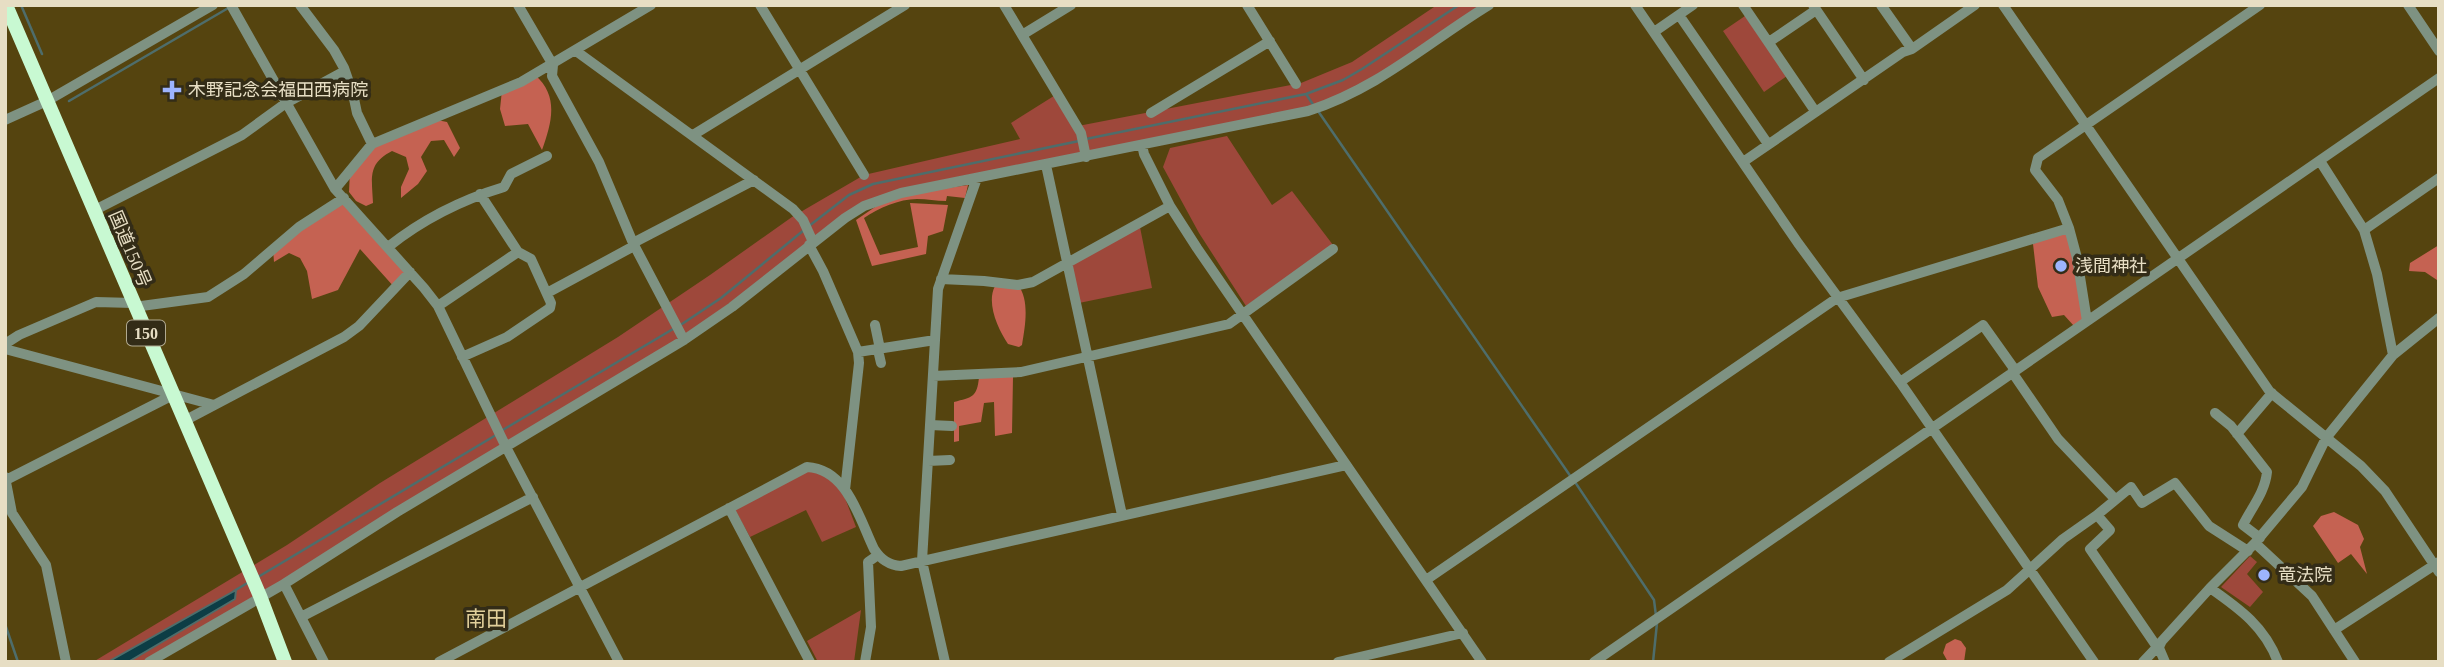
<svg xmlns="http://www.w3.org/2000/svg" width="2444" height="667" font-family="'Times New Roman','Noto Sans JP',serif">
	<rect width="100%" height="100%" fill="#55440f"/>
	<!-- green -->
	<path fill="#9e483b" d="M1437 5H1484L1347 97 1250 123 860 208 705 321 569 409 149 662H93L287 545 380 483 618 337 710 275 792 217 864 175 1020 139 1011 123 1057 94 1078 126 1301 83 1352 62Z
		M1745 16 1787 76 1764 92 1723 31Z
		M1227 136 1272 205 1292 191 1333 245 1246 306 1199 233 1163 167 1170 148Z
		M1140 227 1152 288 1079 303 1067 263Z
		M807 467 832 475 842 490 856 527 822 542 806 510 750 537 733 506Z
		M2250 556 2257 562 2247 574 2263 592 2250 607 2221 587Z
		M861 610 854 662H818L807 641Z"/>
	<!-- forest -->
	<path fill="#c56252" d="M535 75C559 96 552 122 542 150L528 124 505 126 500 109 502 90Z
		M432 119 447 122 460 148 454 157 444 140 431 141 421 157 427 171 418 184 401 198V187L409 169 406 157 392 151C367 164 372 178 373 203L366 206 356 201 349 192 350 170 372 144Z
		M968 185 965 198 947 196 946 201C936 201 927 199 917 199 899 199 879 208 864 218L880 255 918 247 910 203 948 205 943 231 928 236 926 254 872 266 856 220 878 205 902 195Z
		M347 201 410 272 395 288 360 249 338 290 312 299 307 271 300 258 289 253 274 262 273 249Z
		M2069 228 2087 317 2074 326 2064 315 2052 317 2038 287 2033 244Z
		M2439 245 2437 280 2425 272 2409 271 2410 263Z
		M1018 285C1030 300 1025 327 1022 345L1019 347 1008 344C998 329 986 303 995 286Z
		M979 377H1013L1012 433 995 436 994 402 984 403 981 422 959 426V441L954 442V402C972 397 977 398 979 377Z
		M2334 512 2358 525 2364 539 2360 547 2367 574 2351 554 2338 563 2313 526 2321 516Z
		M1955 639 1961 641 1966 648 1964 662H1948L1943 653 1946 644Z"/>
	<!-- water -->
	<path fill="#0c3d45" stroke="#4e6d6b" stroke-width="2" d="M236 590 235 599 128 662H108Z"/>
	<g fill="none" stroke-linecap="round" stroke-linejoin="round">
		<!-- stream -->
		<path stroke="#4e6d6b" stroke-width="2.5" d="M21 5 42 54
			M1306 94 1314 106
			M69 101 230 7
			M1318 111 1571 477
			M1086 139 1306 94 1343 80 1362 69 1459 5
			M809 226 849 195 873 184 1079 141
			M679 326 721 298 804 230
			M501 431 673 329
			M1575 482 1654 600 1656 616
			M258 577 496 435
			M234 591 249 582
			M5 624 18 662
			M1653 662 1657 623"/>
		<!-- minor -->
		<path stroke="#7e9282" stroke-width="10" d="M231 5 335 189 424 288 438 306 506 447 619 662
			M300 5 334 50 344 68 353 94 357 113 372 144 335 189
			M518 5 553 65 552 76 599 162 633 243 684 340
			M760 5 864 175
			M1004 5 1081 133 1086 157
			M1247 5 1296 84
			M1635 5 1798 243 1900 382 2094 662
			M1743 5 1815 111
			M1813 5 1864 80
			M1881 5 1912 49
			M2003 5 2270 392 2361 466 2385 491 2439 572
			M2408 5 2439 51
			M1679 15 1768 144
			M1654 32 1693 5
			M1022 35 1071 5
			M1769 42 1816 10
			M576 51 793 209 803 220 813 242
			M1151 113 1270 41
			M5 120 47 101 213 5
			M693 135 905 5
			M372 144 521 82 651 5
			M1142 145 1144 154 1170 206 1197 248 1482 662
			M2320 161 2364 230 2377 274 2393 355
			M1743 162 1903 52 1912 49 1975 5
			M1046 165 1122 515
			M93 211 242 135 286 103 345 71
			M2069 228 2077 258 2087 321
			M2364 230 2439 178
			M633 243 754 180
			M809 245 823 271 858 352 859 363 845 490
			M388 247C423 219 461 200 504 187L511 174 547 156
			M941 279 984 281 1018 285 1033 282 1170 206
			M547 293 634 246
			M438 306 518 252 480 194
			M134 307 208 297 244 274 299 227 344 198
			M875 325 880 349
			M5 344 19 335 96 302 133 303
			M5 349 214 405
			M878 350 881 363
			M858 352 935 340
			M462 357 507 337 550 308 551 303 531 259 518 252
			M2012 372 2058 439 2115 499
			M933 376 1021 372 1229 324 1333 249
			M1900 382 1983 325 2015 370
			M2215 413 2231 426 2267 472C2265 492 2252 507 2243 525L2260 538
			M184 421 344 337 359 326 410 272
			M930 425 952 426
			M2237 434 2272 393
			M928 461 950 460
			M5 477 12 513 46 565 66 662
			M6 480 173 395
			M729 508 810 662
			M2097 515 2110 530 2090 549 2157 647
			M2255 543 2312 596 2355 662
			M1426 580 1837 298 2069 228 2058 200 2035 170 2038 158 2260 5
			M284 584 324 662
			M2210 588C2240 609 2265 627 2278 662
			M301 617 533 497
			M2334 630 2439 562
			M149 662 284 584 397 512 684 340 732 307 845 218 864 206 901 193 1308 111C1379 88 1427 43 1489 5
			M439 662 807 467C847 469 859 518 874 549 881 560 889 565 901 566L1346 465
			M865 662 871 627 868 562 878 555
			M945 662 922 561 938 289 977 178
			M1338 662 1463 633
			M1594 662 2439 78
			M1889 662 2007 590 2063 539 2097 515 2131 487 2142 503 2175 483 2209 526 2248 551
			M2143 662 2161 643
			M2165 662 2159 648 2161 642 2210 588 2255 543 2302 487 2326 438 2393 355 2439 318"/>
		<!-- highway -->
		<path stroke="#c8f9d2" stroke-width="14" d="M6 5 260 596 285 662"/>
	</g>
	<!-- markers -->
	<g fill="#9db4fd" stroke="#332c17" stroke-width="2.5">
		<path d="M168.5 79.5h7v7h7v7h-7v7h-7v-7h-7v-7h7z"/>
		<circle cx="2061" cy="266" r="7"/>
		<circle cx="2264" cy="575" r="7"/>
	</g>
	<g text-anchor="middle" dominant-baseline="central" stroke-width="7" stroke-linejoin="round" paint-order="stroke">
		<!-- shield labels -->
		<rect fill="#332c17" stroke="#b1a990" stroke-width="2" x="127" y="320.5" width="38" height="25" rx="5"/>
		<g font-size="16" font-weight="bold" fill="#e7dec4">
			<text x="146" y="333">150</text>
		</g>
		<!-- poi labels -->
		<g font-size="18" fill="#e7dec4" stroke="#332c17" text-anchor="start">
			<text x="188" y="90">木野記念会福田西病院</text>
			<text x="2075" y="266">浅間神社</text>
			<text x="2278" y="575">竜法院</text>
		</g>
		<!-- street labels -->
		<g font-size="18" fill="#e7dec4" stroke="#332c17">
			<text transform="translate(130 249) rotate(67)">国道150号</text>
		</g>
		<!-- quarter labels -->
		<g font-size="21" fill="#e1cf9a" stroke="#332c17">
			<text x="486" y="619">南田</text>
		</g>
	</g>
	<!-- border -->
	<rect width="2444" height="667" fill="none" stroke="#e7dec4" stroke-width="14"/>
</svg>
